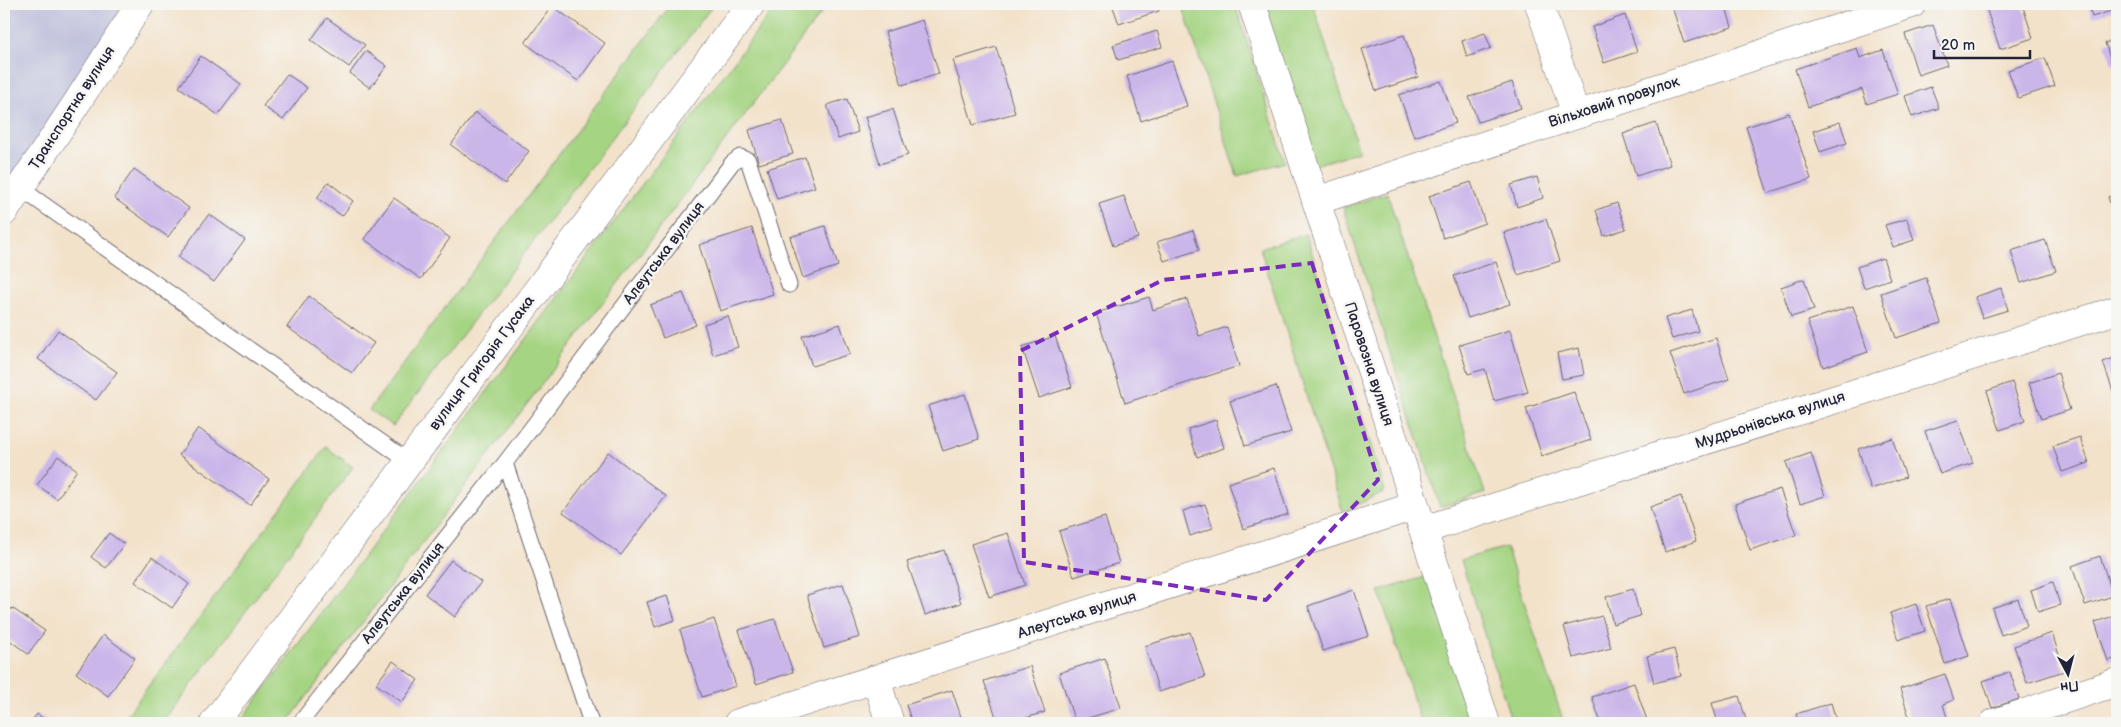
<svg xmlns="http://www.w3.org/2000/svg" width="2121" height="727" font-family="'Balsamiq Sans',sans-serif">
	<rect width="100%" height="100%" fill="#f6f6f2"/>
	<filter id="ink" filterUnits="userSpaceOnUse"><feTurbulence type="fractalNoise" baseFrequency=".02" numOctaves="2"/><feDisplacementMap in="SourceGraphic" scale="10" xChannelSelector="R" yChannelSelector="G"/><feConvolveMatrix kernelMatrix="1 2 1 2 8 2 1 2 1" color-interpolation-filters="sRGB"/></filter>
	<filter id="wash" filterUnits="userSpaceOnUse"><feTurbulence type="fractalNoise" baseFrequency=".0096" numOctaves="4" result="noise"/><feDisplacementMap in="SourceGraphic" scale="20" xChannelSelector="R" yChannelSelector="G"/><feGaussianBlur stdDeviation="1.12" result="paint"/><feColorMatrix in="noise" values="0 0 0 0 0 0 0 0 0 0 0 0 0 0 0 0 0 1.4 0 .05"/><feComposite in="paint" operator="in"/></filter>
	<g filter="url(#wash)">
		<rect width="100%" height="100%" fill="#f3e2ca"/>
		<!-- industrial -->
		<path fill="#c1c2dd" d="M4 4H139L4 212Z"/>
		<!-- green -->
		<path fill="#a5d482" stroke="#647b5e" d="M671 4H714L393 426 369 410Z
			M777 4H828L287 723H239Z
			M1182 4H1235L1285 162 1237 176Z
			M1261 4H1313L1359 151 1312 166Z
			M1387 193 1485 493 1440 507 1343 208Z
			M1306 234 1385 491 1343 512 1260 248Z
			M326 447 353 467 163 723H121Z
			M1506 547 1564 723H1512L1461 560Z
			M1428 576 1474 723H1421L1379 591Z"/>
		<g id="blocks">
			<!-- building -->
			<path fill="#cbb6ea" d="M1112 4H1156L1159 11 1119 24Z
				M1671 4H1725L1732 27 1684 43Z
				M1990 4H2022L2033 38 2000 49 1985 5Z
				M2088 4H2117V9L2092 17Z
				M552 6 605 43 578 81 525 43Z
				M1625 15 1637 52 1604 63 1592 27Z
				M327 18 365 45 349 67 311 40Z
				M922 20 939 74 902 85 885 32Z
				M1933 25 1947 65 1918 75 1905 34Z
				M1157 31 1162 47 1118 60 1113 45Z
				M1485 33 1491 48 1467 57 1462 41Z
				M1404 35 1418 77 1376 91 1362 49Z
				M2117 39V62L2112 64 2105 43Z
				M996 47 1015 113 973 125 953 60Z
				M1857 48 1860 58 1883 50 1898 94 1867 104 1862 89 1808 107 1795 69Z
				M366 51 387 66 370 88 350 73Z
				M201 56 241 84 218 115 179 87Z
				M2045 58 2055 86 2018 98 2008 70Z
				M1172 61 1187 106 1141 121 1127 76Z
				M287 74 307 88 283 120 263 106Z
				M1441 81 1456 123 1414 137 1399 95Z
				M1512 82 1521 108 1478 122 1469 97Z
				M1931 87 1939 108 1912 117 1905 96Z
				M847 99 858 132 838 139 827 105Z
				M893 109 908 155 880 164 865 117Z
				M475 112 529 151 505 184 451 145Z
				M1789 113 1811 179 1768 193 1746 127Z
				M782 120 793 154 759 164 749 130Z
				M1840 122 1847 143 1820 152 1813 131Z
				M1656 123 1670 165 1636 176 1623 134Z
				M805 157 815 187 777 199 767 169Z
				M134 169 189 208 168 237 114 198Z
				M1537 177 1543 198 1517 207 1511 185Z
				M328 182 353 201 342 216 317 198Z
				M1471 182 1485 223 1443 238 1429 196Z
				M2117 194V224L2108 197Z
				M1124 196 1138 238 1113 246 1099 204Z
				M394 198 450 238 421 279 364 239Z
				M1617 203 1626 229 1604 236 1596 210Z
				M209 214 245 240 214 282 178 257Z
				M1546 219 1560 261 1518 275 1504 233Z
				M1907 219 1914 240 1893 247 1885 225Z
				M825 226 838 266 803 278 790 237Z
				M752 228 773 294 720 311 699 245Z
				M1193 230 1199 250 1164 261 1157 242Z
				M2045 240 2056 271 2021 283 2011 251Z
				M1883 258 1890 279 1864 288 1857 267Z
				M1496 262 1510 304 1468 318 1454 276Z
				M1926 278 1941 323 1896 338 1881 293Z
				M1804 279 1814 310 1791 317 1781 287Z
				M2001 288 2008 310 1982 318 1975 297Z
				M683 293 696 325 663 338 650 305Z
				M309 296 374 343 352 373 287 327Z
				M1149 297 1153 310 1187 299 1199 336 1227 327 1239 366 1125 403 1096 313Z
				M1853 306 1868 352 1823 367 1807 321Z
				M1692 310 1698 331 1672 339 1665 318Z
				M728 316 738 347 713 355 704 324Z
				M840 324 850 354 812 366 802 336Z
				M58 330 117 372 96 400 38 359Z
				M1510 330 1528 392 1494 401 1485 369 1468 374 1459 345Z
				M1055 336 1072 387 1039 398 1022 347Z
				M1716 338 1729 379 1684 394 1670 353Z
				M1579 348 1584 375 1562 379 1557 353Z
				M2117 357V403L2103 362Z
				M2058 373 2070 410 2041 419 2029 383Z
				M2012 382 2025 421 2000 430 1987 391Z
				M1276 386 1291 432 1245 446 1230 401Z
				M1574 392 1591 440 1542 456 1526 408Z
				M965 394 979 439 943 451 928 406Z
				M1216 420 1224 448 1197 457 1188 429Z
				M1958 420 1973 463 1940 474 1925 431Z
				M198 428 269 479 250 505 179 455Z
				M2080 437 2089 463 2062 472 2053 446Z
				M1892 438 1906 477 1871 489 1858 449Z
				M608 452 666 496 621 555 563 512Z
				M1811 453 1825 496 1800 504 1786 462Z
				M58 456 77 470 57 499 37 485Z
				M1274 468 1288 514 1243 529 1228 483Z
				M1780 489 1796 535 1750 550 1735 504Z
				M1681 496 1696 541 1665 552 1650 507Z
				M1205 504 1213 528 1190 536 1183 511Z
				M1105 517 1119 563 1074 577 1059 531Z
				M109 533 124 544 106 568 91 557Z
				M1008 533 1025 585 989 597 971 544Z
				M944 550 961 603 925 615 907 562Z
				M2100 556 2113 596 2085 605 2072 566Z
				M152 557 189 584 172 608 135 582Z
				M451 560 481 582 455 617 425 594Z
				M2053 582 2060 605 2038 612 2031 590Z
				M843 584 860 637 824 648 807 595Z
				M1633 589 1640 616 1613 624 1606 597Z
				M1354 590 1369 636 1323 651 1308 606Z
				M667 596 675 620 655 627 647 602Z
				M1950 599 1969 656 1945 664 1926 606Z
				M2018 599 2027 626 2001 635 1992 608Z
				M1916 604 1925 631 1898 640 1890 613Z
				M12 608 45 631 28 654 4 636V619Z
				M2117 615V658L2108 661 2095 622Z
				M1602 616 1611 648 1573 658 1564 626Z
				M714 619 736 686 702 697 680 630Z
				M775 619 793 672 756 684 739 630Z
				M1190 632 1205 677 1159 692 1145 646Z
				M2052 633 2064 671 2027 683 2014 646Z
				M103 635 135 658 108 696 76 673Z
				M1674 649 1681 676 1654 683 1647 656Z
				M1105 658 1121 708 1075 722 1059 673Z
				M393 661 418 680 402 702 376 684Z
				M1030 666 1045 712 1009 723H998L984 681Z
				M2010 672 2019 699 1992 708 1983 681Z
				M1945 674 1954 700 1943 704 1947 718 1931 723H1911L1900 689Z
				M1634 683 1648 723H1601L1592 697Z
				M952 690 963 723H912L906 705Z
				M1739 696 1747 723H1718L1712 703Z
				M1831 703 1837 723H1799L1796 714Z
				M37 714 50 723H30Z"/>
		</g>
	</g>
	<g filter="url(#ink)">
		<use href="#blocks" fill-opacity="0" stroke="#6b656d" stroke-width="1"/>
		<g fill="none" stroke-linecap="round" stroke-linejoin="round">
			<defs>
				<path id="lane" d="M20 188 408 461
					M505 463 591 723
					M300 723 505 463 732 163 740 157 748 160 789 285"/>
				<path id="street" d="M1252 4 1486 723
					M1539 4 1576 115
					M1316 201 1912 4
					M4 212 76 104 140 4
					M1423 530 2117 310
					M876 679 890 723
					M214 723 751 4
					M738 723 1415 506
					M1994 723 2117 682"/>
			</defs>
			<!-- lane casing -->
			<use href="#lane" stroke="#6b656d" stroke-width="17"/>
			<!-- street casing -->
			<use href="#street" stroke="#6b656d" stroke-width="29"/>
			<!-- lane -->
			<use href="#lane" stroke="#fff" stroke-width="15"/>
			<!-- street -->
			<use href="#street" stroke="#fff" stroke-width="28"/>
		</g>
	</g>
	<!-- marked area -->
	<path fill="none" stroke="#7b2cbf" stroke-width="4" stroke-dasharray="10 6" stroke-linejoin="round" d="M1312 263 1378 480 1266 600 1024 562 1020 351 1163 280Z"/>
	<g text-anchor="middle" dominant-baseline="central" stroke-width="5" stroke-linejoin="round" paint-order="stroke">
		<!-- street labels -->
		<g font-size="15" fill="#22223b" stroke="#f6f6f2">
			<text transform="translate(1614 102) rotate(-18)">Вільховий провулок</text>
			<text transform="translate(72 108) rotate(-57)">Транспортна вулиця</text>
			<text transform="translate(664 253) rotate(-53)">Алеутська вулиця</text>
			<text transform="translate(482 363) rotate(-53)">вулиця Григорія Гусака</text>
			<text transform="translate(1369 364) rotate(72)">Паровозна вулиця</text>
			<text transform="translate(1770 420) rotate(-18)">Мудрьонівська вулиця</text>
			<text transform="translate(403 593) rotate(-52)">Алеутська вулиця</text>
			<text transform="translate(1077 615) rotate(-18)">Алеутська вулиця</text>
		</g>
	</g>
	<!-- margin -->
	<rect width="2121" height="727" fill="none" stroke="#f6f6f2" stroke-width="20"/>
	<!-- north arrow -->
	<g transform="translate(2068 674) rotate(173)" stroke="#f6f6f2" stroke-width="4" paint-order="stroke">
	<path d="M0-4L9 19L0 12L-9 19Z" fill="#22223b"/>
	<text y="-8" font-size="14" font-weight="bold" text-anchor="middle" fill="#22223b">Пн</text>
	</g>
	<!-- scale -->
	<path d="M1934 50v8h96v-8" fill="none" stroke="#22223b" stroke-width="2.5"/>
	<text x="1941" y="50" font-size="15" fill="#22223b" stroke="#f6f6f2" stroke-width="4" paint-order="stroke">20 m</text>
</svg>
